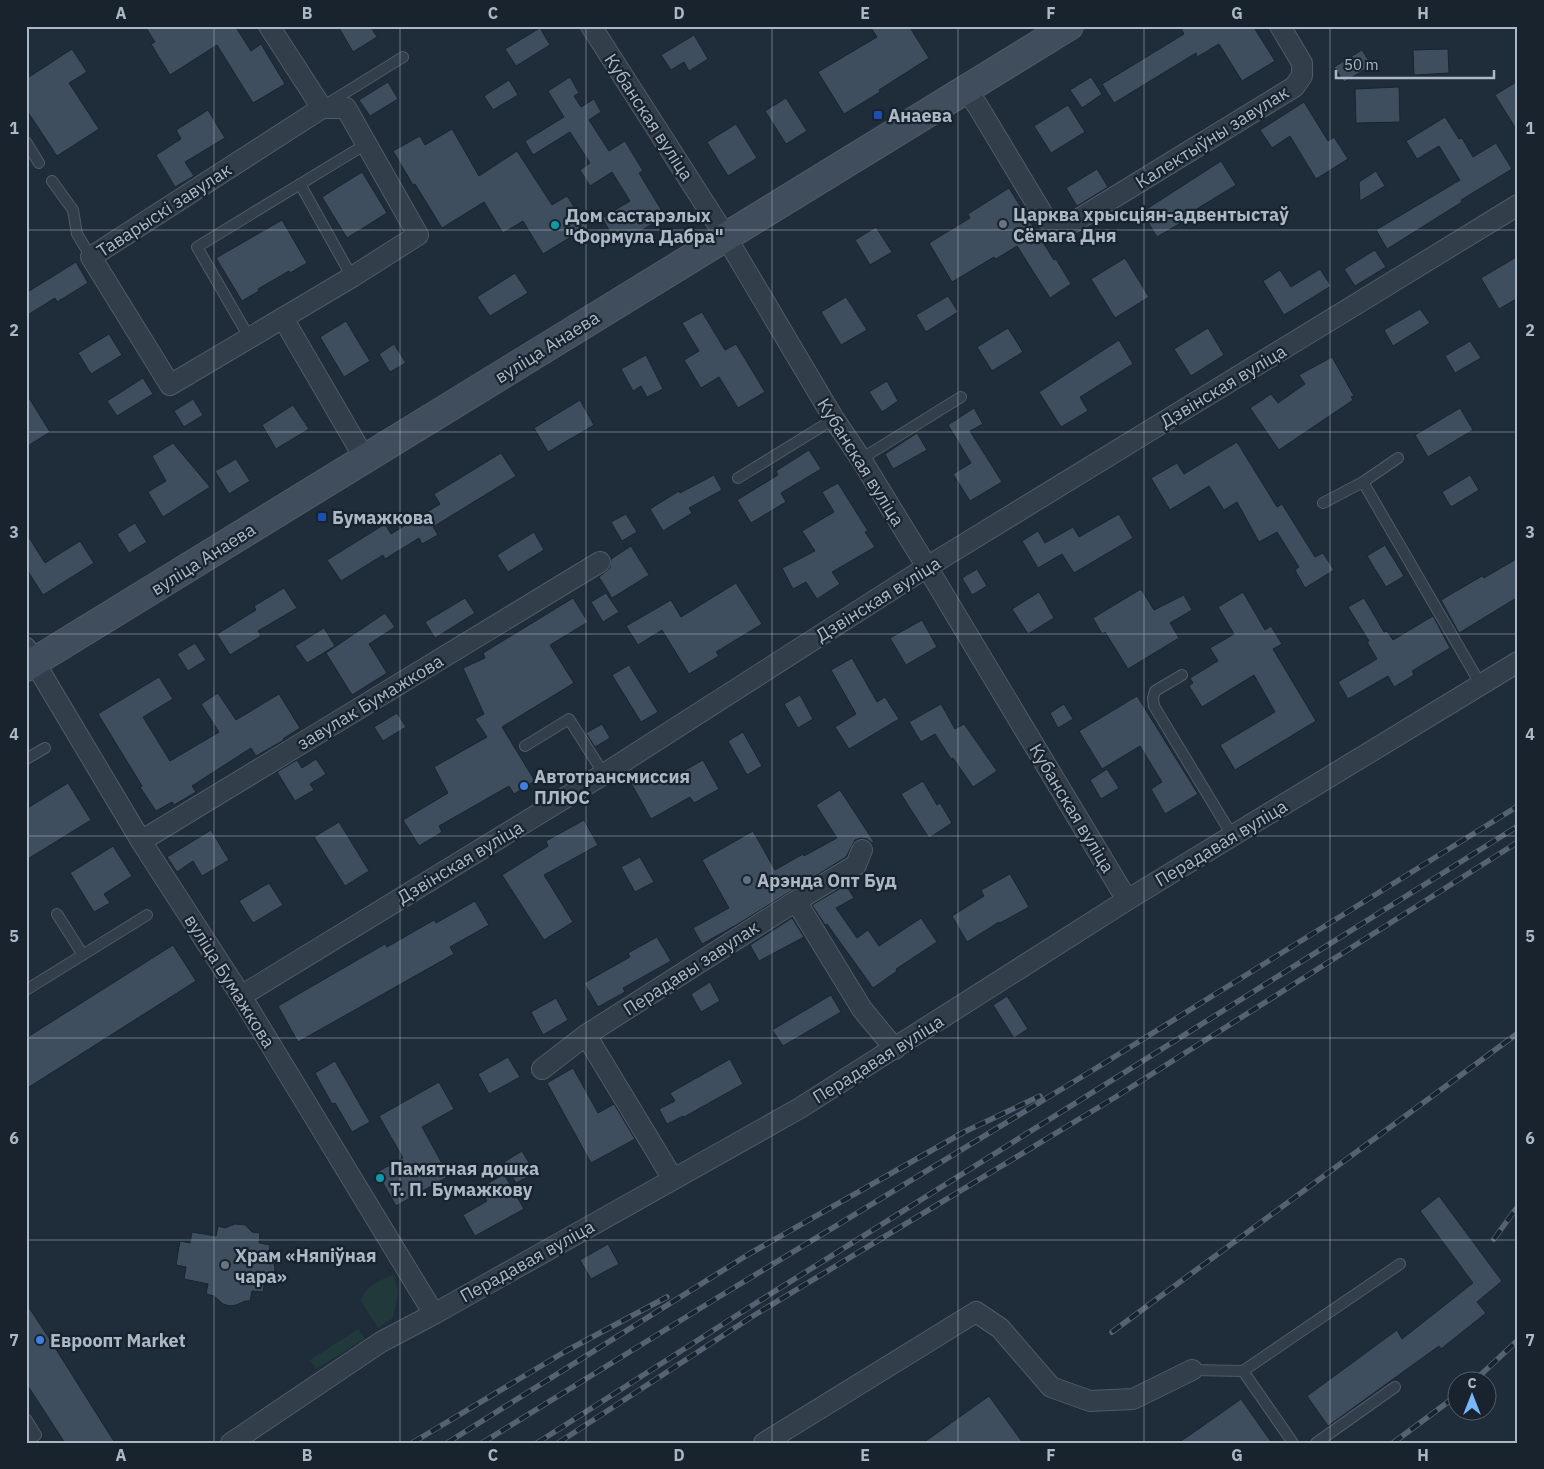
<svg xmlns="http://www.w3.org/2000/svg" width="1544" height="1469" font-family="'IBM Plex Sans',sans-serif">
	<rect width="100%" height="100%" fill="#1f2c39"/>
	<!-- green -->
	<path fill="#21393a" d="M393 1274 398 1293 393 1318 378 1328 361 1301C365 1285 379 1282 393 1274Z
		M358 1329 365 1339 316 1369 310 1360Z"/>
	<!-- building -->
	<path fill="#3f4e5e" stroke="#1a2530" d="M145 26H235L251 51 261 44 285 84 253 103 217 45 170 75 151 44 155 42Z
		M338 26H370L377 37 353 52Z
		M870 26H909L929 58 879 90 880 92 844 114 818 72 877 37Z
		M1180 26H1253L1275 61 1242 81 1219 44 1197 57 1196 53 1114 103 1102 84 1184 34Z
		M540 28 550 45 516 66 505 49Z
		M694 35 708 59 689 71 684 62 671 70 661 55Z
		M72 49 87 72 69 83 99 129 57 156 26 109V79Z
		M1448 49 1449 73 1414 75 1413 50Z
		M1362 50 1369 61V67L1344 82 1334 67Z
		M570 77 579 93 574 96 581 107 594 99 601 112 589 120 609 151 625 141 643 171 639 173 665 216 618 245 602 218 630 201 612 172 590 186 580 170 590 163 570 132 533 155 525 141 564 117 548 91Z
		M1091 77 1102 94 1082 108 1070 90Z
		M509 80 518 95 493 110 484 96Z
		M1518 81V132L1495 95Z
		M388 82 398 99 370 116 359 100Z
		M1399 87 1400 122 1356 123 1355 89Z
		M786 98 807 131 786 144 765 111Z
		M1304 102 1328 141 1334 137 1348 159 1316 179 1290 136 1272 148 1260 130Z
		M1068 105 1085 132 1051 153 1034 126Z
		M208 110 225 138 185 162 194 176 175 187 156 155 181 139 176 130Z
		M1445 117 1459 139 1462 138 1473 157 1496 143 1512 169 1461 200 1462 202 1387 249 1376 230 1460 180 1439 146 1417 159 1406 141Z
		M736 124 757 158 728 176 707 142Z
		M452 129 479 176 517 151 552 205 567 196 587 227 543 254 523 221 503 233 484 202 442 228 415 184 413 185 393 151 420 136 425 145Z
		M1221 161 1236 185 1182 218 1184 221 1157 237 1142 212Z
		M1097 169 1108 187 1077 206 1066 188Z
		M1376 171 1385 186 1360 201 1359 182Z
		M362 172 387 213 347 238 322 197Z
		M1009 188 1054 260 1056 259 1071 284 1050 298 1017 246 996 259 994 257 952 282 929 243 970 218 968 214Z
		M282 220 307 263 290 273 289 271 258 289 259 291 242 301 216 258Z
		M876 227 892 252 870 265 855 240Z
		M1375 250 1386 267 1355 286 1344 269Z
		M1518 256V298L1499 309 1481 278Z
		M1125 258 1149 297 1115 318 1091 279Z
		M76 262 88 283 57 302 55 298 26 316V293Z
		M1320 269 1331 286 1284 315 1263 281 1280 270 1291 287Z
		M515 273 528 293 490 316 477 297Z
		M948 296 958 312 926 332 916 315Z
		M846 297 867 330 841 345 821 312Z
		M1420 309 1430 323 1393 346 1384 330Z
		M702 312 725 350 736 344 765 392 738 408 719 377 701 388 684 360 699 351 682 323Z
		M346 321 370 361 344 377 320 337Z
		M1008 328 1023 352 992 371 977 347Z
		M1208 328 1224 355 1191 376 1174 349Z
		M109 334 122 355 91 374 78 353Z
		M1119 340 1133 364 1080 397 1088 411 1061 427 1039 392Z
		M1470 341 1481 358 1455 373 1445 356Z
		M394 344 406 363 390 372 379 354Z
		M646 355 663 389 647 397 641 386 633 391 621 369Z
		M1332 357 1354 396 1351 397 1353 400 1279 450 1250 408 1271 394 1278 403 1305 384 1299 375Z
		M143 378 153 394 117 416 107 401Z
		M887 381 898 401 882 412 869 392Z
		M26 393 50 432 26 447Z
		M193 399 203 415 184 427 174 411Z
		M580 400 594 425 548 452 534 428Z
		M293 405 309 429 276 449 262 425Z
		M974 408 983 424 970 431 1002 482 970 501 953 474 971 463 948 425Z
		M1460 408 1473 430 1428 457 1415 435Z
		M917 433 927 450 893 469 885 454Z
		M1237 442 1277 507 1282 504 1315 557 1323 553 1334 570 1305 588 1295 570 1299 567 1277 532 1259 542 1237 502 1224 510 1209 486 1170 510 1151 478 1177 463 1184 474Z
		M173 443 210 487 163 517 148 492 166 481 152 456Z
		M809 450 821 469 781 493 786 502 751 523 737 500 778 475 776 471Z
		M501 453 516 476 433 527 438 535 422 544 419 538 385 559 383 555 341 581 327 560 385 524 391 534 440 504 434 494Z
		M236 459 250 481 229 494 215 471Z
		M714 475 722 490 689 508 692 513 663 531 650 509 679 491 680 493Z
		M1470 475 1479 490 1451 507 1442 492Z
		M838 483 868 531 865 532 875 547 832 572 840 584 817 599 806 582 793 589 782 568 815 551 802 531 834 512 822 492Z
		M626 514 637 532 622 541 611 522Z
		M1119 514 1133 538 1074 573 1062 554 1038 568 1022 541 1038 531 1045 543 1073 527 1079 537Z
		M135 523 147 542 129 553 117 534Z
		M534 532 544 550 508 572 497 555Z
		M26 533 45 563 80 541 94 563 43 595 26 568Z
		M1385 545 1404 576 1386 587 1367 556Z
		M631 546 649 575 612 598 599 577 610 568 611 559Z
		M1518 558V597L1459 633 1441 600 1482 576 1484 578Z
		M977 569 987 586 972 595 962 578Z
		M736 583 762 624 716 652 719 656 689 674 662 630 638 645 626 626 671 600 681 617Z
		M284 588 297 608 258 631 261 636 230 655 217 634 256 610 254 606Z
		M1141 589 1154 610 1184 595 1192 610 1170 623 1179 638 1128 669 1105 632 1102 634 1093 618Z
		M1039 592 1054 618 1028 634 1012 609Z
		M1243 592 1265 630 1271 626 1282 644 1273 649 1316 721 1235 770 1220 745 1275 712 1254 675 1202 707 1189 686 1193 683 1190 678 1218 661 1210 648 1234 634 1218 607Z
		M606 593 619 612 603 622 591 602Z
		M465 598 475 613 435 638 425 622Z
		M573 598 588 622 550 645 574 683 502 727 535 781 514 794 509 786 439 826 442 832 419 846 403 820 448 793 434 767 487 737 475 719 484 714 463 668 485 658 483 653Z
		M1364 598 1384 632 1387 631 1393 640 1433 616 1450 648 1412 671 1414 675 1394 687 1388 676 1348 699 1338 682 1377 659 1367 642 1369 641 1348 607Z
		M385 613 395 627 369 644 387 673 352 695 326 653Z
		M922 620 937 647 906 665 890 638Z
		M324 628 335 646 307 663 295 646Z
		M195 643 206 660 188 671 177 654Z
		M852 658 877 702 885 697 899 719 849 749 835 727 856 714 831 670Z
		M629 665 658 712 641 722 612 675Z
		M159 677 173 699 143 717 170 761 219 732 201 704 218 693 236 720 279 694 300 728 283 739 284 740 256 756 251 748 192 786 196 792 174 805 172 802 156 811 140 787 142 786 98 714Z
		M800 695 813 719 798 728 784 704Z
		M1137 696 1198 794 1165 814 1151 789 1162 782 1140 746 1102 769 1079 731Z
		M941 704 955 729 964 724 997 771 973 787 953 758 951 759 935 734 921 742 909 722Z
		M1064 704 1073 719 1058 728 1050 713Z
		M397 713 406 727 383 741 374 727Z
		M602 724 610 738 595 747 586 733Z
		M743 732 762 766 747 775 728 741Z
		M316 759 326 774 310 784 314 790 295 801 277 772 297 760 302 768Z
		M703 760 719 789 694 803 690 797 651 819 631 783 656 769 664 782Z
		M1107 769 1119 788 1101 799 1090 780Z
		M923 781 937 805 940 803 952 823 929 838 901 794Z
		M68 783 91 820 26 860V809Z
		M840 790 874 842 872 843 867 839 861 838 855 840 846 857 738 924 702 944 693 928 729 908 702 860 753 831 775 870 803 854 804 856 837 838 816 805Z
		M584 820 598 845 544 875 573 922 544 940 502 875 548 846 546 841Z
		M339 822 369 871 345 886 314 837Z
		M211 830 229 860 202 876 193 861 177 872 167 857Z
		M113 846 132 876 104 894 110 903 94 912 70 873Z
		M640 857 654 882 635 892 621 867Z
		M1010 874 1029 907 1000 923 999 922 967 942 952 916 984 896 981 890Z
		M269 883 283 905 253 923 239 901Z
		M846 885 854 898 836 908 857 938 868 930 879 946 921 918 937 942 896 969 897 971 873 988 827 924 825 925 812 905Z
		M475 901 489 925 450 947 454 954 298 1042 278 1006 385 944 387 947 434 920 436 923Z
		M792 918 804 937 759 961 750 945Z
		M657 937 671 961 623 988 625 992 598 1007 584 983 630 957 628 953Z
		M173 945 196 981 26 1089V1038Z
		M710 982 720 1001 701 1012 691 994Z
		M831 995 841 1012 783 1046 772 1030Z
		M1007 996 1028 1029 1014 1038 993 1005Z
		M556 998 568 1020 543 1035 531 1012Z
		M508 1057 520 1077 489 1094 478 1074Z
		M730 1059 743 1084 684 1117 683 1116 667 1124 659 1109 675 1101 670 1093Z
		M335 1061 370 1122 352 1132 335 1103 332 1104 315 1073Z
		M573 1068 598 1113 614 1104 635 1139 591 1163 547 1083Z
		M439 1082 454 1109 422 1127 449 1176 396 1206 377 1172 403 1158 379 1116Z
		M522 1151 535 1173 516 1183 504 1162Z
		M504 1174 524 1209 475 1236 463 1215 487 1201 480 1188Z
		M1439 1196 1502 1281 1477 1302 1486 1313 1441 1349 1439 1346 1328 1426 1307 1396 1397 1330 1402 1339 1473 1283 1420 1211Z
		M235 1224 245 1225 252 1232 260 1233 259 1243 270 1245 269 1255 273 1259 275 1269 274 1274 264 1285 263 1292 252 1291 250 1301H245L236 1305 230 1306 223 1304 214 1296 206 1294 208 1284 184 1279 186 1267 176 1265 180 1241 190 1243 192 1232 216 1236 218 1226 225 1228Z
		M608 1244 619 1264 591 1279 580 1260Z
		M26 1303 47 1335 115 1443H65L26 1383Z
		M989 1396 1023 1443H923Z
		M1241 1399 1272 1443H1178L1200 1428Z"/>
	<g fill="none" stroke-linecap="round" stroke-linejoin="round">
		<defs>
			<path id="lane" d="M327 104 403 57
				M26 142 39 163
				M52 181 73 210 77 234 91 257
				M300 184 352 277
				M249 337 197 247 366 144
				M861 459 961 397
				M738 478 834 419
				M1363 482 1398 458
				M1323 503 1363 482 1481 685
				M1182 675 1155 691 1153 698 1154 706 1232 835
				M525 746 569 719 604 774
				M26 759 45 748
				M57 914 83 955
				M26 990 147 915
				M1192 1370 1243 1371 1400 1264
				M1243 1371 1293 1443
				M26 1419 36 1435 26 1441
				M1316 1443 1395 1387"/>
			<path id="street" d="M269 26 322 108H346L418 235 352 277 170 385 91 257 322 108
				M591 26 726 237 834 419 861 459 927 567 1127 900
				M966 89 979 108 1045 218 1059 225 1074 222 1294 87 1302 76V63L1280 26
				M283 318 365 459
				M26 648 141 841 241 996 434 1314
				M141 841 600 562
				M796 901 862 1009 895 1049
				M241 996 604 774 927 567 1518 205
				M586 1035 673 1179
				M542 1069 586 1035 796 901 856 865 862 850
				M231 1443 381 1342 434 1314 800 1108 1127 900 1518 662
				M764 1443 976 1312 1000 1328 1051 1387 1090 1401 1133 1399 1192 1370"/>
			<path id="secondary" d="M26 667 1069 26"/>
		</defs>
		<!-- lane casing -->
		<use href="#lane" stroke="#505b67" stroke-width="12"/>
		<!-- street casing -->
		<use href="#street" stroke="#505b67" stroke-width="22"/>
		<!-- secondary casing -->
		<use href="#secondary" stroke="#505b67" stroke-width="30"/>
		<!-- lane -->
		<use href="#lane" stroke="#323e49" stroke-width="10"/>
		<!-- street -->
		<use href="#street" stroke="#323e49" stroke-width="20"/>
		<!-- secondary -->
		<use href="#secondary" stroke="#404d5d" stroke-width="28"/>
		<defs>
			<path id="rail" d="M1494 1239 1518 1206
				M1112 1332 1518 1033
				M1473 1382 1518 1340
				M412 1443 566 1351 667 1297
				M447 1443 749 1254 964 1132 1040 1096
				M482 1443 712 1301 1098 1067 1518 806
				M537 1443 745 1310 1518 826
				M558 1443 753 1316 1114 1098 1518 842
				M1393 1443 1456 1396"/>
		</defs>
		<!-- rail casing -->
		<use href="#rail" stroke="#546271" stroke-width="5.5"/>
		<!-- rail -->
		<use href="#rail" stroke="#18232e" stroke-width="4" stroke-dasharray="11" stroke-linecap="butt"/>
	</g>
	<!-- grid -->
	<path fill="none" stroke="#acb8c6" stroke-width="1" stroke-opacity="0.55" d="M214 26V1443M400 26V1443M586 26V1443M772 26V1443M958 26V1443M1144 26V1443M1330 26V1443M26 230H1518M26 432H1518M26 634H1518M26 836H1518M26 1038H1518M26 1240H1518"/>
	<!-- markers -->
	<g fill="#1a4fb4" stroke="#18232e" stroke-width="2">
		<rect x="873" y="110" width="10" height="10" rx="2.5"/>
		<rect x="317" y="512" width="10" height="10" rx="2.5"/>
	</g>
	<g fill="#6b7280" stroke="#18232e" stroke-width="2">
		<circle cx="1003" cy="224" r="5"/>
		<circle cx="225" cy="1265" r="5"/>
	</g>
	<g fill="#0f9aa8" stroke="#18232e" stroke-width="2">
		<circle cx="555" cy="225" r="5"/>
		<circle cx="380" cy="1178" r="5"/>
	</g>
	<g fill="#3f7fe0" stroke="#18232e" stroke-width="2">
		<circle cx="524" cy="786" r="5"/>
		<circle cx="40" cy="1340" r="5"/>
	</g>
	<circle fill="#5c6f8a" stroke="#18232e" stroke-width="2" cx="747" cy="880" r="5"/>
	<g text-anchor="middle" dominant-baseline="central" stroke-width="4.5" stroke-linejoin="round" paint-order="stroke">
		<!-- poi labels -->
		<g font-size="18" font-weight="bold" fill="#acb8c6" stroke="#18232e" text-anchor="start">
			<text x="888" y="115">Анаева</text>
			<text x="1013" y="214">Царква хрысціян-адвентыстаў<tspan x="1013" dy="21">Сёмага Дня</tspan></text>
			<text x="565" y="215">Дом састарэлых<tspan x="565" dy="21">"Формула Дабра"</tspan></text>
			<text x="332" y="517">Бумажкова</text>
			<text x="534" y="776">Автотрансмиссия<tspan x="534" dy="21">ПЛЮС</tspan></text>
			<text x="757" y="880">Арэнда Опт Буд</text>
			<text x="390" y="1168">Памятная дошка<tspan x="390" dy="21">Т. П. Бумажкову</tspan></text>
			<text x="235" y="1255">Храм «Няпіўная<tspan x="235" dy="21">чара»</tspan></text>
			<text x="50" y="1340">Евроопт Market</text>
		</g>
		<!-- street labels -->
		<g font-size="18" fill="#acb8c6" stroke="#18232e">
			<text transform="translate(649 117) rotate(57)">Кубанская вуліца</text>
			<text transform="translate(1212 137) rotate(-32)">Калектыўны завулак</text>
			<text transform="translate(164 210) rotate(-33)">Таварыскі завулак</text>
			<text transform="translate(547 347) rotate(-32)">вуліца Анаева</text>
			<text transform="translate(1223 386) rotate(-31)">Дзвінская вуліца</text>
			<text transform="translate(861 462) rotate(58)">Кубанская вуліца</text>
			<text transform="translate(203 559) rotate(-32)">вуліца Анаева</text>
			<text transform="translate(878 599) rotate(-32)">Дзвінская вуліца</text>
			<text transform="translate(370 702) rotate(-31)">завулак Бумажкова</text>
			<text transform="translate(1072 808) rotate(59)">Кубанская вуліца</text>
			<text transform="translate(1221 843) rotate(-31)">Перадавая вуліца</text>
			<text transform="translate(460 862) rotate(-31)">Дзвінская вуліца</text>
			<text transform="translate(691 968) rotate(-33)">Перадавы завулак</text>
			<text transform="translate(230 981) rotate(58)">вуліца Бумажкова</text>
			<text transform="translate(878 1059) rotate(-32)">Перадавая вуліца</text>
			<text transform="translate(527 1261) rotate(-29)">Перадавая вуліца</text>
		</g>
	</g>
	<!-- border -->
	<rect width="1544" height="1469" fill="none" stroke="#18232e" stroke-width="55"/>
	<!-- north arrow -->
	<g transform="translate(1472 1396)"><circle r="24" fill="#18232e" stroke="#535f6b"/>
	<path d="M0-4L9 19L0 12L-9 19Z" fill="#78b7ff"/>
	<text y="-8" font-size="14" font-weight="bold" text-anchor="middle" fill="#acb8c6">С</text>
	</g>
	<!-- scale -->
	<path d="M1336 70v8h158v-8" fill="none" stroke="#acb8c6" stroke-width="2.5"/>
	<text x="1344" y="70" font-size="15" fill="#acb8c6" stroke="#18232e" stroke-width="4" paint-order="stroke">50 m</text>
	<rect x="28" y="28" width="1488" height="1414" fill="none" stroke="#acb8c6" stroke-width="2"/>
	<g font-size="16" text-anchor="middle" font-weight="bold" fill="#acb8c6">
		<text x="121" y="19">A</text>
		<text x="307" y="19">B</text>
		<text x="493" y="19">C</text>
		<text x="679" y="19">D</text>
		<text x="865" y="19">E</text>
		<text x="1051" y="19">F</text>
		<text x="1237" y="19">G</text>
		<text x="1423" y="19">H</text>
		<text x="14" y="134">1</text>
		<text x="1530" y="134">1</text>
		<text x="14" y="336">2</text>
		<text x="1530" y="336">2</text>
		<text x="14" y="538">3</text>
		<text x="1530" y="538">3</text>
		<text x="14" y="740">4</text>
		<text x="1530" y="740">4</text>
		<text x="14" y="942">5</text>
		<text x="1530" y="942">5</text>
		<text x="14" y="1144">6</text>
		<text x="1530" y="1144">6</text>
		<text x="14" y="1346">7</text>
		<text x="1530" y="1346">7</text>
		<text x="121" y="1461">A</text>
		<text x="307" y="1461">B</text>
		<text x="493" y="1461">C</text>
		<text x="679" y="1461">D</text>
		<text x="865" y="1461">E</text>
		<text x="1051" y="1461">F</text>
		<text x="1237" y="1461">G</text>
		<text x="1423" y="1461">H</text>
	</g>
</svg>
